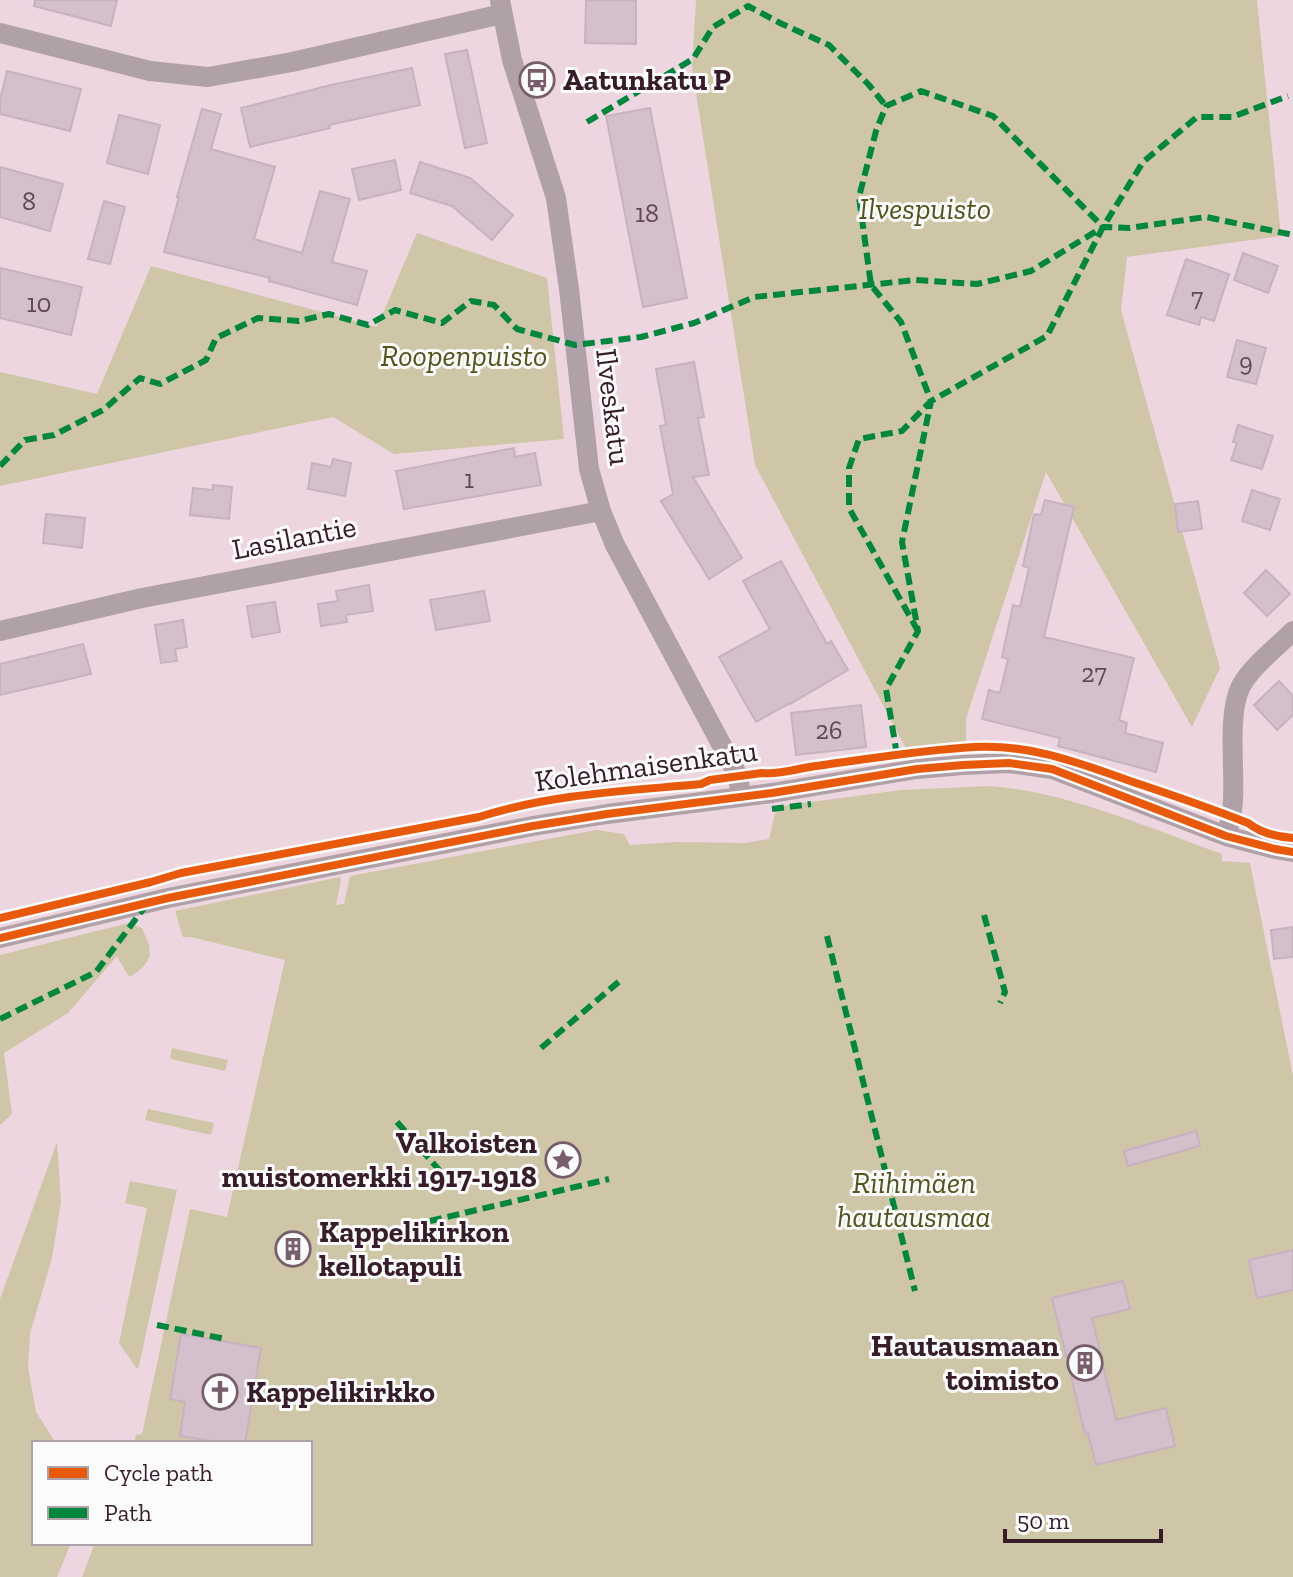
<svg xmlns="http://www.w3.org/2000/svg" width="1293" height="1577" font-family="'Zilla Slab',serif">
	<rect width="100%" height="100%" fill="#edd6e0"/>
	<!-- green -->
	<path fill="#cfc6a7" d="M696 0H1257L1281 236 1127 257 1121 310 1220 668 1192 727 1046 472 966 719V742L909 754 755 465 692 68Z
		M417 233 547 278 564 439 394 454 333 417 0 486V372L97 394 151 266 377 327Z
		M990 786C1068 792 1149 828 1222 854V861L1250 863 1293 1076V1577H82L95 1543H310V1443H134L136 1435 142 1434 190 1209 227 1217 285 960 191 937H183L175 911 340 877 341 881 336 905 344 904 350 876 596 830 624 834 630 845 676 842 746 843 769 839 775 814 781 806 901 790Z
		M129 923 142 928 149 945 150 956C145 966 139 972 129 977L117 956 68 1013 4 1053 12 1114 0 1125V955Z
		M172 1048 228 1060 225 1071 170 1059Z
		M148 1109 214 1123 211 1135 145 1120Z
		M57 1142 61 1202 52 1258 30 1334 28 1367 36 1412 56 1443H34V1543H71L57 1577H0V1299Z
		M130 1181 177 1190 139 1366 137 1369 119 1343 147 1208 125 1203Z"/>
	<!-- building -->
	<path fill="#d4bfcd" stroke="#c6b2c0" stroke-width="2" d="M35 0H117L111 26 34 6Z
		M586 0H636V44L585 43Z
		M467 50 487 143 465 148 445 54Z
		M412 68 420 105 329 125 330 128 250 147 241 108 331 85Z
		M7 71 81 89 70 131 0 114V100Z
		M650 108 687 298 643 307 606 116Z
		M202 109 221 114 211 149 275 167 254 239 302 253 320 191 350 199 332 262 367 271 357 305 269 281 270 278 164 252 179 197H177Z
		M119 115 160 125 148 174 107 163Z
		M395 160 401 190 359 200 352 169Z
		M420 162 470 178 513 215 492 240 452 206 410 193Z
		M0 167 63 184 50 231 0 217Z
		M104 201 125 207 110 264 88 259Z
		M1243 253 1278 266 1268 293 1234 280Z
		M1186 259 1229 274 1214 321 1201 317 1199 325 1167 315Z
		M0 268 82 287 71 335 0 318Z
		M1237 340 1266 348 1256 384 1227 377Z
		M694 362 704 417 698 418 709 475 693 477 742 558 709 579 661 501 673 494 660 426 666 425 656 369Z
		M1238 425 1273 436 1262 469 1231 460 1237 443 1233 442Z
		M514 448 515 457 535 453 541 485 404 509 396 471Z
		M333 459 351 463 345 496 308 489 312 463 331 467Z
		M213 485 232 487 229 519 190 515 193 488 213 490Z
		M1252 490 1280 499 1270 530 1242 521Z
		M1045 500 1074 507 1044 637 1134 658 1119 720 1127 723 1125 733 1163 743 1156 772 1058 746 1060 738 982 719 989 690 1000 693 1008 659 1002 657 1013 605 1020 607 1029 568 1023 566 1034 514 1041 515Z
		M1198 501 1202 529 1178 532 1175 504Z
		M46 514 85 518 82 548 43 543Z
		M781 561 827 644 831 641 848 670 790 704V703L756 722 719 657 770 629 743 581Z
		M1266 570 1290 594 1267 616 1244 593Z
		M369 585 373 611 346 615 347 622 321 626 318 604 338 601 336 591Z
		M484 591 490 621 436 630 430 600Z
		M275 602 280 632 252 637 247 606Z
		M183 620 187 647 175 649 177 661 161 663 155 625Z
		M83 644 91 674 0 695V664Z
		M1279 681 1293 696V715L1277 730 1254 705Z
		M861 705 866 747 796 755 791 713Z
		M1293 927V957L1274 959 1271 930Z
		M1196 1131 1200 1146 1128 1166 1124 1151Z
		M1293 1250V1290L1257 1298 1249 1260Z
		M1123 1281 1130 1309 1092 1318 1116 1420 1166 1408 1175 1446 1096 1465 1088 1433 1085 1434 1052 1298Z
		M181 1334 261 1348 245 1443H223L180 1436 185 1402 170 1399Z"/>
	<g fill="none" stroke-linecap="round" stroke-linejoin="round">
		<!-- street -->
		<path stroke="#b0a0a7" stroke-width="20" d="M500 0 512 60 556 198 569 289 589 469 601 511 615 545 735 770 738 776 741 796
			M0 33 150 71 208 77 292 62 502 14
			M0 631 142 598 601 511
			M1226 836C1230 823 1233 811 1233 799 1235 768 1227 713 1241 686 1253 665 1276 648 1293 631
			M0 938 168 898 533 826 607 814 772 793 917 769 963 765 1009 763 1052 769 1226 836 1275 849 1293 852"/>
		<!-- quiet -->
		<path stroke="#00873e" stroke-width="6" stroke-dasharray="12 6" stroke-linecap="butt" d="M587 122 693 59 713 27 748 6 782 24 829 45 869 85 886 106
			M0 466 25 440 54 435 103 410 140 378 160 384 206 360 216 338 258 318 299 321 329 314 368 325 395 310 442 323 471 301 494 305 517 329 575 345 641 337 694 323 754 297 915 280 977 284 1031 271 1103 227 1129 228 1206 217 1293 235
			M918 631 849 508V468L859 439 902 431 931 401 901 322 871 285 859 197 876 131 886 106 921 91 993 116 1103 227
			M897 755 886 689 918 631 902 542 931 401 1047 336 1103 227 1143 162 1197 117H1232L1288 96
			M772 809 811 804
			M984 915 1005 992 1000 1003
			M827 936 915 1291
			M0 1019 96 972 147 904
			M541 1048 622 979
			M397 1122 447 1179
			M430 1221 609 1179
			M157 1325 225 1339"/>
		<defs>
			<path id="cycleway" d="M0 918 151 882 181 873 479 817C550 794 627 791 701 784L710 780 762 773C780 775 799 768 816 766 869 759 921 750 974 747 1032 744 1079 763 1133 782 1172 795 1210 808 1248 823 1261 833 1277 837 1293 838
				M0 938 168 898 533 826 607 814 772 793 917 769 963 765 1009 763 1052 769 1226 836 1275 849 1293 852"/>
		</defs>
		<!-- cycleway casing -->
		<use href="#cycleway" stroke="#fbfbfb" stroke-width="13"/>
		<!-- cycleway -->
		<use href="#cycleway" stroke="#e8590c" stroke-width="8"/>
	</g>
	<!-- icons -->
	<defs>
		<symbol id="bus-ring" viewBox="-11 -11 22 22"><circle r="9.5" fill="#fbfbfb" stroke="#775e6a" stroke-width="1.5"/><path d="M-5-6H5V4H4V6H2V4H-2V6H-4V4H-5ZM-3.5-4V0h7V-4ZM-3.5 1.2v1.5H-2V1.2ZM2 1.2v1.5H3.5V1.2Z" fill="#775e6a"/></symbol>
		<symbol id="sight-ring" viewBox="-11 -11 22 22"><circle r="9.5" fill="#fbfbfb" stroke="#775e6a" stroke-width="1.5"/><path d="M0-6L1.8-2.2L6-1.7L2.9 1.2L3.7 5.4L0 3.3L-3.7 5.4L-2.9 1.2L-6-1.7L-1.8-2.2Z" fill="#775e6a"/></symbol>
		<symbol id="building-ring" viewBox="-11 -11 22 22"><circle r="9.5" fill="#fbfbfb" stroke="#775e6a" stroke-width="1.5"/><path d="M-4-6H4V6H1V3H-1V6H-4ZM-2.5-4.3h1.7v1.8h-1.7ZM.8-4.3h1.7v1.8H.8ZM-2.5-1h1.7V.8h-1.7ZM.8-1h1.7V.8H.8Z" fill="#775e6a"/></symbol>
		<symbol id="church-ring" viewBox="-11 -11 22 22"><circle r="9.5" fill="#fbfbfb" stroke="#775e6a" stroke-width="1.5"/><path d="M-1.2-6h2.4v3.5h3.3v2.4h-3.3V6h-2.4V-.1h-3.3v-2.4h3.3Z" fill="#775e6a"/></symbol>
	</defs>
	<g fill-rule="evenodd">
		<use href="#bus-ring" x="517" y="60" width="40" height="40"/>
		<use href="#sight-ring" x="543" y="1140" width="40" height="40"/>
		<use href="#building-ring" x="273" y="1229" width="40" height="40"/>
		<use href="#building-ring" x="1065" y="1343" width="40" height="40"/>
		<use href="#church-ring" x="200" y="1372" width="40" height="40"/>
	</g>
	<g text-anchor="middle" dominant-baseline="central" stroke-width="6" stroke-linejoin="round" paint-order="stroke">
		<!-- number labels -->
		<g font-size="26" fill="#614855">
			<text x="29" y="201">8</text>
			<text x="647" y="213">18</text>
			<text x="1197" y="297">7</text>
			<text x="39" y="303">10</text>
			<text x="1246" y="362">9</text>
			<text x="469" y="479">1</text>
			<text x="1094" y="673">27</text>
			<text x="829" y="730">26</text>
		</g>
		<!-- poi labels -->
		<g font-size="30" font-weight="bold" fill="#371d2a" stroke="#fbfbfb" text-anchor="start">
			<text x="563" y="80">Aatunkatu P</text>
			<text x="537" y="1143" text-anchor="end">Valkoisten<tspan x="537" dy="34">muistomerkki 1917-1918</tspan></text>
			<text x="319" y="1232">Kappelikirkon<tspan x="319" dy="34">kellotapuli</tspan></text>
			<text x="1059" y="1346" text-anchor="end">Hautausmaan<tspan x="1059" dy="34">toimisto</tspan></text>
			<text x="246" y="1392">Kappelikirkko</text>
		</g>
		<!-- park labels -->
		<g font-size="30" font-style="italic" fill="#53531c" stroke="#fbfbfb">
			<text x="925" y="209">Ilvespuisto</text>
			<text x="464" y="356">Roopenpuisto</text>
			<text x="914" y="1183">Riihimäen<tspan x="914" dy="34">hautausmaa</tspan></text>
		</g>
		<!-- street labels -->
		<g font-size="30" fill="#371d2a" stroke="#fbfbfb">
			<text transform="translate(613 407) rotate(83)">Ilveskatu</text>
			<text transform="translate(294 538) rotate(-11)">Lasilantie</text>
			<text transform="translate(646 766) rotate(-8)">Kolehmaisenkatu</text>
		</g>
	</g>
	<!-- legend -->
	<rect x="32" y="1441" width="280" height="104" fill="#fbfbfb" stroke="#ada2a7" stroke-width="2"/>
	<rect x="48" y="1467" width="40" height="12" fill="#e8590c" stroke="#ada2a7" stroke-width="2"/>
	<text x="104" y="1481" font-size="24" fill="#371d2a">Cycle path</text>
	<rect x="48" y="1507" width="40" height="12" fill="#00873e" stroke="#ada2a7" stroke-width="2"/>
	<text x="104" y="1521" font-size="24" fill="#371d2a">Path</text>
	<!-- scale -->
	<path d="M1005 1529v12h156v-12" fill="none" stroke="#371d2a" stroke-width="4"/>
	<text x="1017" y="1529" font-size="24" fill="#371d2a" stroke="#fbfbfb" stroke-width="6" paint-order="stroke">50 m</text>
</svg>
